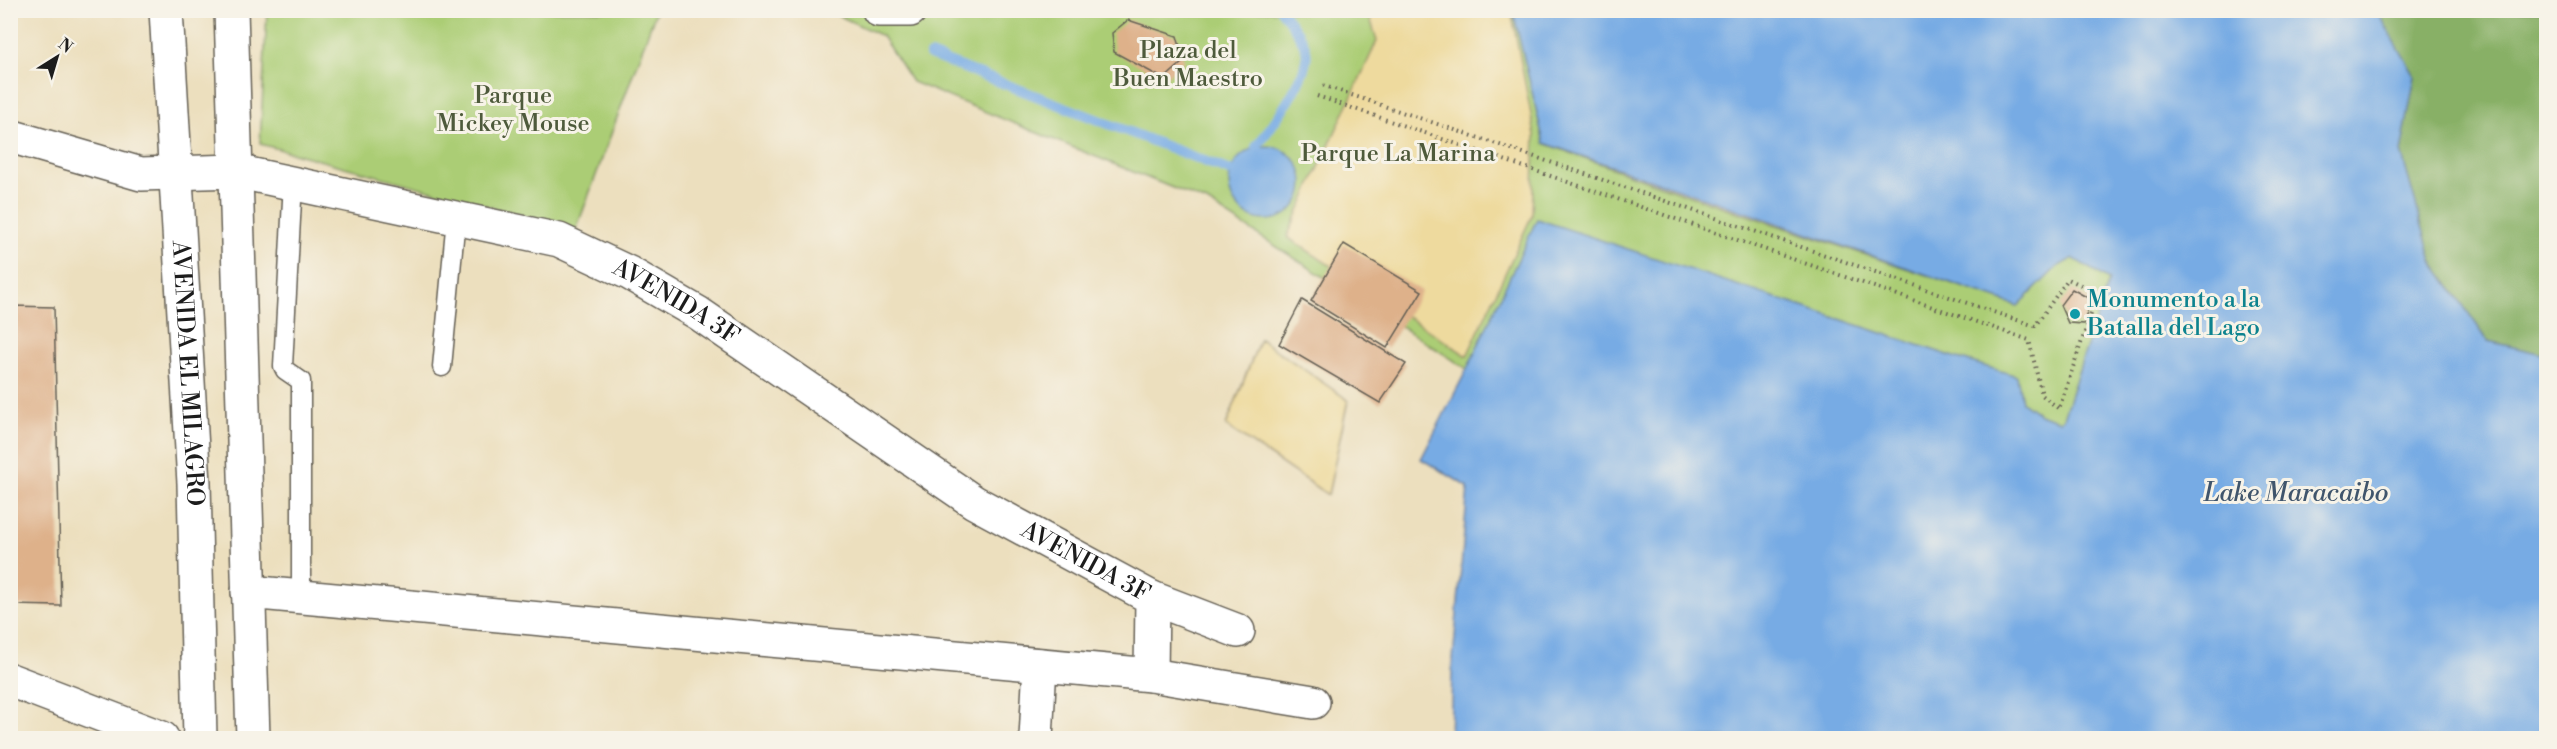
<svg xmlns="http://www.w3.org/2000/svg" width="2557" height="749" font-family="'Libre Bodoni',serif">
	<rect width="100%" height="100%" fill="#f7f3e8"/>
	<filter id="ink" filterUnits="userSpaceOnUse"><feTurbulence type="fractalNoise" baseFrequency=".0167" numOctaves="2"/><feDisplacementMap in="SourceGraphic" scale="12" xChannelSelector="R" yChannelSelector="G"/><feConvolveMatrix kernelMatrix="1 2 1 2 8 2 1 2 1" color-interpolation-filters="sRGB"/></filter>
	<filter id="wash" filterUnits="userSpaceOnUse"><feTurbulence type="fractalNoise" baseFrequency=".008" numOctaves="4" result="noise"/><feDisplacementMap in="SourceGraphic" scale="24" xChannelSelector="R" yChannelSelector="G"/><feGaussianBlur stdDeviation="1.35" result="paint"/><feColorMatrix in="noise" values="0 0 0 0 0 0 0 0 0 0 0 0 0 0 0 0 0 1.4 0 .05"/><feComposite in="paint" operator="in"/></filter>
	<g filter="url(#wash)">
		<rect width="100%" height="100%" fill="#ecdfbe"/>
		<!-- green -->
		<path fill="#abcd75" stroke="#647448" stroke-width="1.5" d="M267 11H656L576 230 260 144Z
			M829 11H1513L1544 143C1700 202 1860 252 2018 306L2057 267 2073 258 2109 280 2063 418 2060 421 2039 414 2022 402 2017 376 1951 356 1537 220 1467 369 1207 202 912 82 882 36Z"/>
		<!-- forest -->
		<path fill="#88b066" stroke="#526641" stroke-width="1.5" d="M2374 11H2546V355L2488 341 2432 261 2401 152 2415 76Z"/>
		<!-- sand -->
		<path fill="#eeda9e" stroke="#857b5d" stroke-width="1.5" d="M1368 11H1511L1535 135 1532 215 1467 356 1287 237 1377 41Z
			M1260 339 1348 400 1328 495 1226 426Z"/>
		<!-- water -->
		<path fill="#77abe4" stroke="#4a6480" stroke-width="1.5" d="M1513 11H2377L2415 76 2401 152 2432 261 2488 341 2546 355V738H1450L1452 671 1468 487 1421 459 1467 369 1537 219 1951 356 2017 376 2022 402 2039 414 2060 421 2063 418 2109 280 2073 258 2057 267 2018 306 1544 143Z
			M1229 183a37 37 0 1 1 74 0a37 37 0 1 1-74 0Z"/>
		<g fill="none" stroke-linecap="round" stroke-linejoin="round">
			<!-- stream -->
			<path stroke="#77abe4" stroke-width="10" d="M930 55 1230 171
				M1256 147C1270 129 1312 72 1306 50 1303 37 1289 21 1281 10"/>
		</g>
		<g id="blocks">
			<!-- building -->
			<path fill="#deb18a" d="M1128 20 1177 36 1184 61 1164 79 1114 52 1112 33Z
				M1344 244 1422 291 1387 348 1311 301Z
				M2072 289 2090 299 2084 324 2068 323 2060 305Z
				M1302 300 1406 364 1380 403 1279 344Z
				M10 306 54 307 61 606 10 605Z"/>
		</g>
	</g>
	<g filter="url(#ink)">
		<use href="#blocks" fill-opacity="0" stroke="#656055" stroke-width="1.5"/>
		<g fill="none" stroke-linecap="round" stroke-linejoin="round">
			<defs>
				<path id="lane" d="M293 182 283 366 285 370 301 381V597
					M442 367 456 218"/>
				<g id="street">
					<path d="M879 10H910"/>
					<path id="s1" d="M10 136 141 174 235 171 559 240 629 273 698 313 974 502 1152 598 1151 675 248 592"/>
					<path d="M1152 598 1238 631"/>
					<path d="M1151 675 1313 702"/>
					<path d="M10 680 162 738"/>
					<path d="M1036 738 1040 665"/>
				</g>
				<g id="secondary">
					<path id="s2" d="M166 10 194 483 200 738"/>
					<path d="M231 10 253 738"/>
				</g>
			</defs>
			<!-- lane casing -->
			<use href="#lane" stroke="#656055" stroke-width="21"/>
			<!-- street casing -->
			<use href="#street" stroke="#656055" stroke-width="36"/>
			<!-- secondary casing -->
			<use href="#secondary" stroke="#656055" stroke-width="36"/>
			<!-- path -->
			<path stroke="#656055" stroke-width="4" stroke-dasharray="1.5 4.5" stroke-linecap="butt" d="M1317 96 2029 340 2042 395 2059 409 2098 293 2068 279 2035 326 1322 85"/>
			<!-- lane -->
			<use href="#lane" stroke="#fff" stroke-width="18"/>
			<!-- street -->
			<use href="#street" stroke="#fff" stroke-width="33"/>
			<!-- secondary -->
			<use href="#secondary" stroke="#fff" stroke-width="33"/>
		</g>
	</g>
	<!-- markers -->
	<circle fill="#0f9aa8" stroke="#f7f3e8" stroke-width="2" cx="2075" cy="314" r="6"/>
	<g text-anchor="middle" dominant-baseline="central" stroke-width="6" stroke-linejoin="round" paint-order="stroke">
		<!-- park labels -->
		<g font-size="24" fill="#4e5a3b" stroke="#f7f3e8">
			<text x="1188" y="51">Plaza del<tspan x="1188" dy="28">Buen Maestro</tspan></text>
			<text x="513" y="96">Parque<tspan x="513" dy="28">Mickey Mouse</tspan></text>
			<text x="1398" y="154">Parque La Marina</text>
		</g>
		<!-- culture labels -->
		<g font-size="24" fill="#0d838f" stroke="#f7f3e8" text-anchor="start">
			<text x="2087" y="300">Monumento a la<tspan x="2087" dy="28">Batalla del Lago</tspan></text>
		</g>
		<!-- street labels -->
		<g font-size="24" fill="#1c1c1c" stroke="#f7f3e8">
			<text stroke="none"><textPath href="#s1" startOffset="694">AVENIDA 3F</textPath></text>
			<text stroke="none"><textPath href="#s2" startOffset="364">AVENIDA EL MILAGRO</textPath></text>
			<text stroke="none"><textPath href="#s1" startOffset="1180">AVENIDA 3F</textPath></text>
		</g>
		<!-- water labels -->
		<g font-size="26" font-style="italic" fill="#40556c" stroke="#f7f3e8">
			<text x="2296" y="493">Lake Maracaibo</text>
		</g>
	</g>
	<!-- margin -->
	<rect width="2557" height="749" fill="none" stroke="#f7f3e8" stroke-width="36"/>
	<!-- north arrow -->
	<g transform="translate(57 57) rotate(37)" stroke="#f7f3e8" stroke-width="4.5" paint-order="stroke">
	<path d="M0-4.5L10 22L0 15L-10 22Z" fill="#1c1c1c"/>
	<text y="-9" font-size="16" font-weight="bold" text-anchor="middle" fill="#1c1c1c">N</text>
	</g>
</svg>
